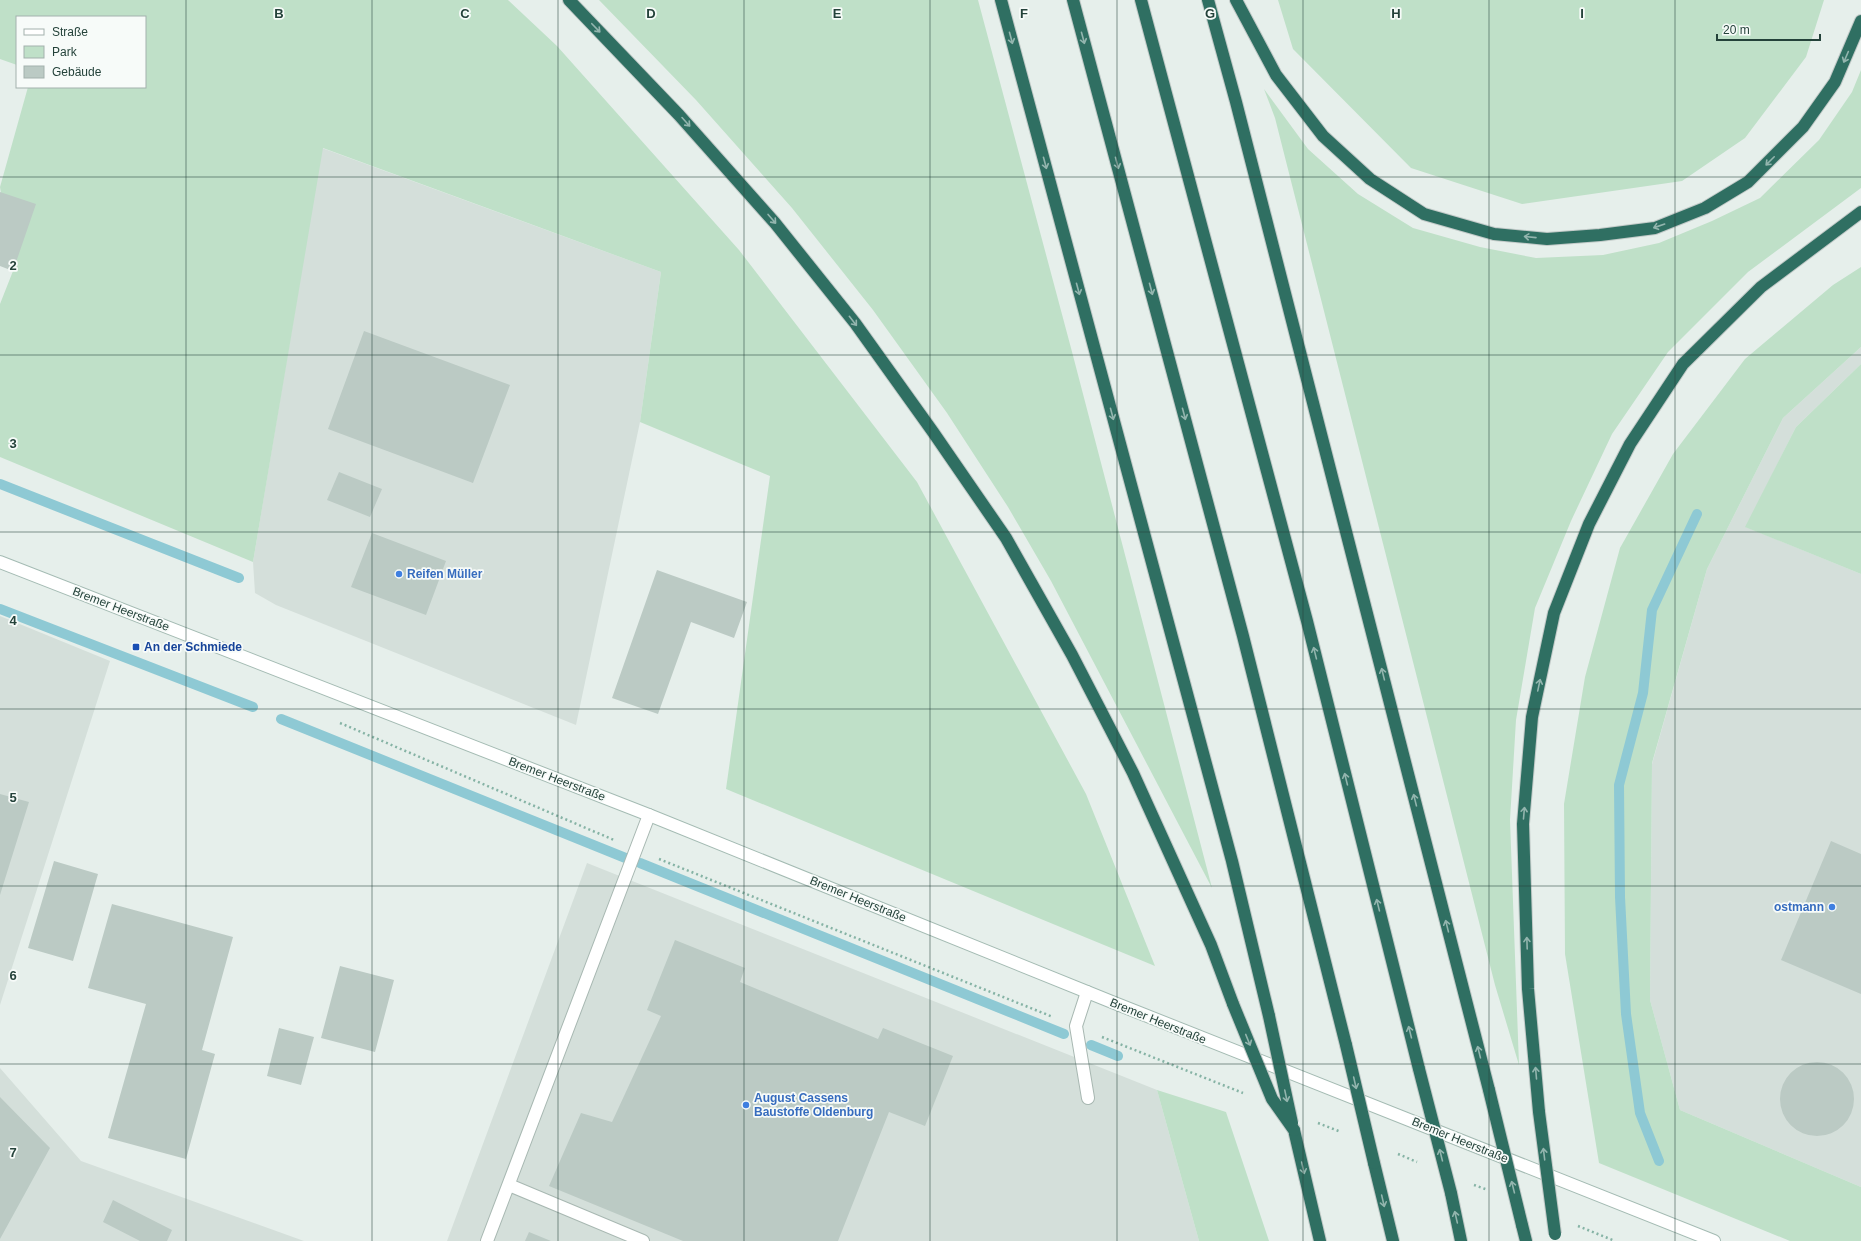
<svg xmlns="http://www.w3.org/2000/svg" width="1861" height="1241" font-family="Helvetica,sans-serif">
	<rect width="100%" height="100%" fill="#e6efeb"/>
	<!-- built -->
	<path fill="#d4dfda" d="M322 148 661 272 640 422 576 725 276 605 255 593 253 562Z
		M1861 347V364L1796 427 1746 527 1861 574V1187L1680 1110 1650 1000 1652 764 1707 569 1783 418Z
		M0 616 110 661 0 1005Z
		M587 863 1157 1090 1199 1241H447Z
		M0 1068 81 1161 304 1241H0Z"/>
	<!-- green -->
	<path fill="#bfe0c8" d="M0 0H508L557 46 739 250 917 482 1086 794 1155 966 726 789 770 476 640 422 661 272 323 148 253 562 0 457V304L13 271 0 187 28 87H145V17H17V65L0 59Z
		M599 0H978L1071 348 1212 888 1051 581 1008 507 947 413 873 310 792 208 696 100Z
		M1278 0H1824L1806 57 1745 138 1682 181 1522 204 1411 168 1293 49Z
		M1861 70V188L1748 272 1668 352 1612 434 1571 521 1535 608 1516 720 1510 820 1519 1065 1495 985 1275 118 1264 89 1308 149 1358 194 1413 228 1480 247 1536 258 1603 255 1659 243 1712 221 1760 198 1819 140 1852 92Z
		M1861 267V347L1783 418 1707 569 1652 763 1650 1000 1680 1110 1861 1187V1241H1790L1599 1163 1565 954 1564 804 1585 677 1620 548 1673 454 1745 359 1833 285Z
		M1861 364V574L1745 527 1796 427Z
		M1157 1090 1226 1112 1269 1241H1199Z"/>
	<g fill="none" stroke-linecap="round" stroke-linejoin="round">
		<!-- stream -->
		<path stroke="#8ec9d4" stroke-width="10" d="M0 484 239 578
			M0 609 253 707
			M281 719 628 859
			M640 863 1064 1034
			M1091 1045 1118 1056
			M1659 1161 1640 1113 1626 1014 1620 897 1619 785 1643 693 1652 610 1697 514"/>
	</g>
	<!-- building -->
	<path fill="#bbcac4" d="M0 192 36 204 13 271 0 266Z
		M364 331 510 385 473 483 328 429Z
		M339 472 382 489 370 517 327 500Z
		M372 533 446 561 426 615 351 587Z
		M657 570 747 602 734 638 691 622 658 714 612 698Z
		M0 794 29 802 0 895Z
		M1831 841 1861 854V994L1781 960Z
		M54 861 98 874 73 961 28 948Z
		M112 904 233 937 202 1050 215 1054 186 1159 108 1138 146 1004 88 988Z
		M675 940 745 968 740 982 878 1039 883 1028 953 1056 925 1126 889 1112 838 1241H683L549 1186 581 1113 612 1122 661 1016 647 1010Z
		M340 966 394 980 375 1052 321 1038Z
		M279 1028 314 1037 301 1085 267 1076Z
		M1780 1099a37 37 0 1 1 74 0a37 37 0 1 1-74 0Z
		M0 1097 50 1148 0 1239Z
		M113 1200 172 1230 167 1241H140L103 1222Z
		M529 1232 551 1241H525Z"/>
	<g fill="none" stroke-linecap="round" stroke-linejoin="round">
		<defs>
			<path id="service" d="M1087 992 1076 1026 1088 1098
				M509 1185 643 1241
				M487 1241 649 815"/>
			<path id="secondary" d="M0 562 649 815 1112 1002 1714 1241"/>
			<path id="motorway" d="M569 0 679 115 775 223 855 323 933 432 1006 538 1072 655 1133 773 1211 945 1233 1004
				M1001 0 1232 861 1269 1016
				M1073 0 1243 636 1346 1045
				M1141 0 1307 621 1419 1069
				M1208 0 1236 102 1489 1090
				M1236 0 1276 75 1323 136 1370 179 1424 214 1494 234 1547 239 1600 235 1655 228 1705 208 1748 182 1803 127 1835 82 1861 21
				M1539 1112 1528 989 1523 824 1532 717 1554 613 1589 524 1630 444 1683 364 1761 287 1861 212
				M1294 1130 1320 1241
				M1374 1163 1393 1241
				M1451 1193 1461 1241
				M1522 1225 1526 1241"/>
		</defs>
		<!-- service casing -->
		<use href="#service" stroke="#a8b8b2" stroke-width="14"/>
		<!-- secondary casing -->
		<use href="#secondary" stroke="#a4bbb3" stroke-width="14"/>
		<!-- motorway casing -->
		<use href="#motorway" stroke="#c2cac8" stroke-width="14"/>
		<!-- path -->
		<path stroke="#86b3a5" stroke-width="2.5" stroke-dasharray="2 3" stroke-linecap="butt" d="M340 723 614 840
			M659 859 1053 1017
			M1102 1037 1243 1093
			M1318 1123 1341 1132
			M1398 1154 1417 1162
			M1474 1185 1488 1190
			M1578 1226 1615 1241"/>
		<!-- service -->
		<use href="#service" stroke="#fff" stroke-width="12"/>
		<!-- secondary -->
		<use href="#secondary" stroke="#fff" stroke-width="12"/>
		<!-- motorway -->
		<use href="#motorway" stroke="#2f6f62" stroke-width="12"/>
		<defs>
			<path id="motorway-bridge" d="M1233 1004 1272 1099 1294 1130
				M1269 1016 1292 1123
				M1346 1045 1374 1163
				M1419 1069 1451 1193
				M1489 1090 1522 1225
				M1539 1112 1555 1234"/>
		</defs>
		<!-- motorway-bridge casing -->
		<use href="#motorway-bridge" stroke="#c2cac8" stroke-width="14" stroke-linecap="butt"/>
		<!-- motorway-bridge -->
		<use href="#motorway-bridge" stroke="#2f6f62" stroke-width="12"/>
	</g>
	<!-- one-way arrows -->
	<defs><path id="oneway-shaft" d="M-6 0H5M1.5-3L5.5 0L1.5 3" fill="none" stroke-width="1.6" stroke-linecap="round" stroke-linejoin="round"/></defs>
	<g stroke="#93b5ae">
		<use href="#oneway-shaft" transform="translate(596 28) rotate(46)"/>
		<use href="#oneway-shaft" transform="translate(1011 38) rotate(75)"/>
		<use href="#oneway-shaft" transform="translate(1083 38) rotate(75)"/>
		<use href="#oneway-shaft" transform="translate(1846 57) rotate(113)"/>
		<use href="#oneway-shaft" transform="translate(686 122) rotate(48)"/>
		<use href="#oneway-shaft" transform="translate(1770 161) rotate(135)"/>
		<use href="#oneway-shaft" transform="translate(1045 163) rotate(75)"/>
		<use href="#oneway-shaft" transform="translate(1117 163) rotate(75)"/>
		<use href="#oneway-shaft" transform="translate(772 219) rotate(49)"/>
		<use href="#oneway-shaft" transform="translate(1659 226) rotate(161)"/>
		<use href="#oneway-shaft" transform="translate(1530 237) rotate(-174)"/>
		<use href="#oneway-shaft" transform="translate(1078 289) rotate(75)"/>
		<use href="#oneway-shaft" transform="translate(1151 289) rotate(75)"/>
		<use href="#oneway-shaft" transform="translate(853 321) rotate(52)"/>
		<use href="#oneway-shaft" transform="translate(1112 414) rotate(75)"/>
		<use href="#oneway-shaft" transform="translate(1184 414) rotate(75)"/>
		<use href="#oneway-shaft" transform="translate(1315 653) rotate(-104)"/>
		<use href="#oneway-shaft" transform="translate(1383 674) rotate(-104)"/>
		<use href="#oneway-shaft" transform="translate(1539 685) rotate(-78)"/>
		<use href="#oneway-shaft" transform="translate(1346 779) rotate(-104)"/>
		<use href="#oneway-shaft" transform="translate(1415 800) rotate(-104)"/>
		<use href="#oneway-shaft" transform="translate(1524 813) rotate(-85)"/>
		<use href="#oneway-shaft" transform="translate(1378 905) rotate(-104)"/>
		<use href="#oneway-shaft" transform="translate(1447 926) rotate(-104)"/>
		<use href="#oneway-shaft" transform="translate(1527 943) rotate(-92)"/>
		<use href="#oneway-shaft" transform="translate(1410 1032) rotate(-104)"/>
		<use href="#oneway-shaft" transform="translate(1248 1040) rotate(68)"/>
		<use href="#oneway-shaft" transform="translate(1479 1052) rotate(-104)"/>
		<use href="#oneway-shaft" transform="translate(1536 1073) rotate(-95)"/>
		<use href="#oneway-shaft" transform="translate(1355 1083) rotate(77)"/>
		<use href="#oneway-shaft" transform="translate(1286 1096) rotate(78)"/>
		<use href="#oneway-shaft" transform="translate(1544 1154) rotate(-97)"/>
		<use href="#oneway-shaft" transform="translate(1441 1155) rotate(-104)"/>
		<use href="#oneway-shaft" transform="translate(1303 1168) rotate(77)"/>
		<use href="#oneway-shaft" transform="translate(1513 1187) rotate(-104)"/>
		<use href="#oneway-shaft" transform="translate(1383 1201) rotate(77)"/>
		<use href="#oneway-shaft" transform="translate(1456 1217) rotate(-103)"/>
	</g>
	<!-- grid -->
	<path fill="none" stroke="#24423a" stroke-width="1" stroke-opacity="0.55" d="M186 0V1241M372 0V1241M558 0V1241M744 0V1241M930 0V1241M1117 0V1241M1303 0V1241M1489 0V1241M1675 0V1241M0 177H1861M0 355H1861M0 532H1861M0 709H1861M0 886H1861M0 1064H1861"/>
	<!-- markers -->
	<g fill="#3f7fe0" stroke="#f7fbf9" stroke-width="1.5">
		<circle cx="399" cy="574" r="4"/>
		<circle cx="1832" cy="907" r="4"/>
		<circle cx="746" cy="1105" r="4"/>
	</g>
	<rect fill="#1a4fb4" stroke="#f7fbf9" stroke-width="1.5" x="132" y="643" width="8" height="8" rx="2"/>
	<g text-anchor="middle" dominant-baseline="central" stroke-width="3.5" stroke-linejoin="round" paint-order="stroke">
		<!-- shop labels -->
		<g font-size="12" font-weight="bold" fill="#366cbe" stroke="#f7fbf9" text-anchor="start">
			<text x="407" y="574">Reifen Müller</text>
			<text x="1824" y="907" text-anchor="end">ostmann</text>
			<text x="754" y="1098">August Cassens<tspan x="754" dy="14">Baustoffe Oldenburg</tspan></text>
		</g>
		<!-- street labels -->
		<g font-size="12" fill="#24423a" stroke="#f7fbf9">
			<text transform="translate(121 609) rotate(21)">Bremer Heerstraße</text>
			<text transform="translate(557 779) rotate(21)">Bremer Heerstraße</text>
			<text transform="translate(858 899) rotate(22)">Bremer Heerstraße</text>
			<text transform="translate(1158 1021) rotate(22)">Bremer Heerstraße</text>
			<text transform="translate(1460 1140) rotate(22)">Bremer Heerstraße</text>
		</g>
		<!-- transit labels -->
		<g font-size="12" font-weight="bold" fill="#164399" stroke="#f7fbf9" text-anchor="start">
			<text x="144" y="647">An der Schmiede</text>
		</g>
	</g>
	<g font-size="13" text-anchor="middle" font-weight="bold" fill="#24423a" stroke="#f7fbf9" stroke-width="3.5" stroke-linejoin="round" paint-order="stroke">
		<text x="279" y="18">B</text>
		<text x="465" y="18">C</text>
		<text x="651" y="18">D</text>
		<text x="837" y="18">E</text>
		<text x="1024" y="18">F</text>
		<text x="1210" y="18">G</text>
		<text x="1396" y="18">H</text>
		<text x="1582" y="18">I</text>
		<text x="13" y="270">2</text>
		<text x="13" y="448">3</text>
		<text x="13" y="625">4</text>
		<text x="13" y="802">5</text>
		<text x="13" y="980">6</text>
		<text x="13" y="1157">7</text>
	</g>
	<!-- legend -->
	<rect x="16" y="16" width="130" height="72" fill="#f7fbf9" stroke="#a3b1ad"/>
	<rect x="24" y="29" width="20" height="6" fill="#ffffff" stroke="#a3b1ad"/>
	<text x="52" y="36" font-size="12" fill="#24423a">Straße</text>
	<rect x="24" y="46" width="20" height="12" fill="#bfe0c8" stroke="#a3b1ad"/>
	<text x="52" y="56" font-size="12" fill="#24423a">Park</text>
	<rect x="24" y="66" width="20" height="12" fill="#bbcac4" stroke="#a3b1ad"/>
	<text x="52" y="76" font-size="12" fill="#24423a">Gebäude</text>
	<!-- scale -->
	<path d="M1717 34v6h103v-6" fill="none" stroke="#24423a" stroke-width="2"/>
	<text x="1723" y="34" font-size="12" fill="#24423a" stroke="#f7fbf9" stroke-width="3" paint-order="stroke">20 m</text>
</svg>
